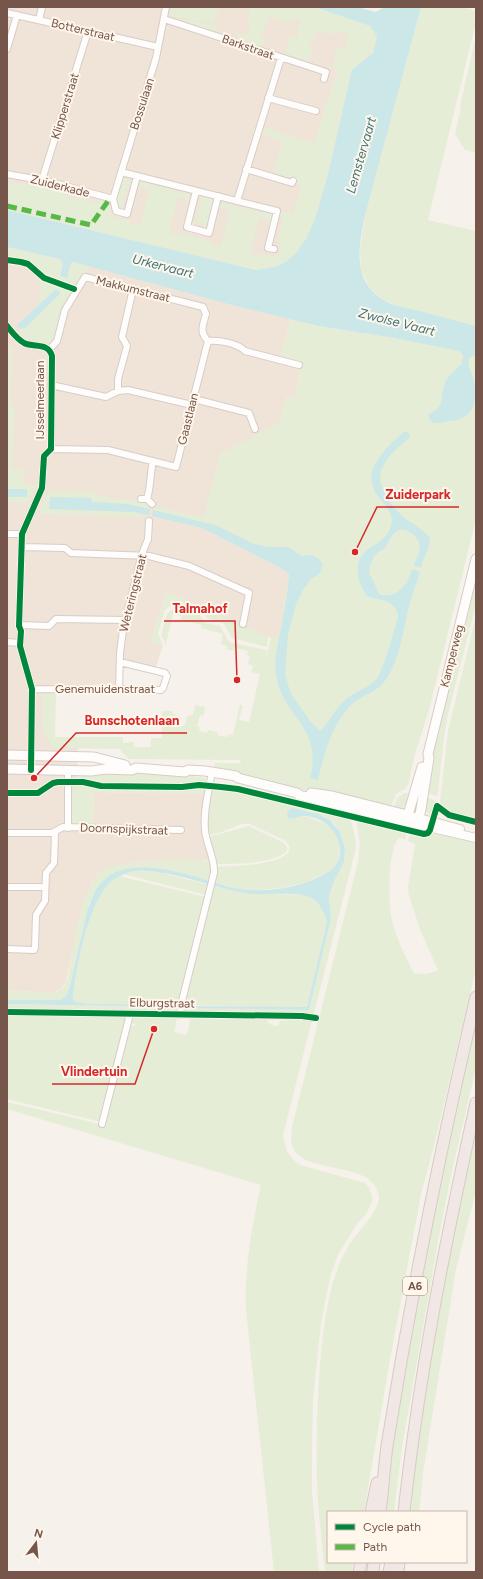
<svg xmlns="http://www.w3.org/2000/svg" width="483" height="1579" font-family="Figtree,sans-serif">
	<rect width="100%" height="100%" fill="#f7f1eb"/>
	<!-- residential -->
	<path fill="#f0e3d8" d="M7 7H320L366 24 301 247 256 270 7 210Z
		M7 257 30 261 37 267 43 276 59 282 57 288 17 325 22 329 18 333 64 306 89 266 239 307 291 319 281 356 302 363 295 398 287 396 279 423 255 436 204 518 153 516 202 528 279 567 289 574 279 639 268 637 248 629 166 592 151 642 163 645 155 670 120 666V694L43 692 52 748H78L77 783 74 785 93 826 94 792 206 794 210 862 206 860H194L137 862 101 871 92 882 79 921 66 982 61 989 52 993 7 990Z"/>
	<!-- green -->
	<path fill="#e5edd6" d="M172 7H220L213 23 173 17 170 12Z
		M224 7H315L366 24 373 29 377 36 373 53 352 71 327 178 315 218 306 239 297 252 287 261 275 267 256 270 7 210V183L28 186 29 181 64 189 63 194 97 203 98 198C111 201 114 202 111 216L130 221V223L140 225 149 190 136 186 138 181 173 190V193L175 194 176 191 192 195 190 205 187 204 188 200 178 197 169 233 179 235 180 233 211 241V243L221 246 230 210 217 207 220 202 273 215 271 226 268 225 269 220 259 218 250 253 260 256 261 253 278 257 281 243 272 241 277 242 283 218 279 216 280 211 293 214 301 186 295 184 296 180 274 172 283 141 262 134 264 128 314 143 337 71 333 69 336 48 345 50 348 33 338 31V35L317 30 309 49 313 51 308 61 286 54 289 36 297 38 300 20 290 19 289 22 270 17 260 37 265 38 261 48 250 44V42L238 39V34L248 35 250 26 248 25 250 9 243 7 242 10Z
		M421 7H461L476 11 474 19 476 22 428 220 476 231V326L399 306 382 299 370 288 361 270 360 248 366 212Z
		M174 18 217 26 214 33Z
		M476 36V153L465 150 455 134 461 107 460 106Z
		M122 178 133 181V183L128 185 122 208 117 206 115 200Z
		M202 197 214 200 208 227 204 229V224L195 222 194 226 191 222V220L196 221Z
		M7 247 59 259 63 262 60 276 67 277 71 263 73 262 89 266 76 285 73 286 43 276 37 267 30 261 7 257Z
		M40 279 72 291 64 306 52 344 25 339 18 333 61 293 56 289 39 305Z
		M291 319 319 326 394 338 476 354V519L429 710 415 754 408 785 405 789 396 794 390 809 323 793 299 789 230 772 213 770 214 765 216 763H241L240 760 129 759 119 749 52 748 42 727 43 692H56L55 737H123V743L134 742V747H151V738H162V711H172L173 714H175L176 716 173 720 175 725 180 727 185 725 187 716 193 715 195 705 205 707 203 716 200 715 197 726 200 727 199 731 207 733 208 730 218 732 217 735 228 737 229 734 233 735 240 705H243L239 720 249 722 260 674 251 672 253 666 248 664 250 656 247 655 248 651 235 648 234 651 226 649 227 646 221 644 223 634 201 628 202 625 181 620V616L173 614 165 648V643L161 635 167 613 172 610 200 615 205 623 220 626 229 642 267 650 266 658 271 637 279 638 289 574 279 567 202 528 152 516 155 507H158L204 517 220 454 279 423 287 396 295 398 302 363 281 356Z
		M9 347 15 352 12 356 10 404 15 409 12 469 24 470 23 484 36 485 28 503 7 502V497H27V489H7V348Z
		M49 492H91L113 499 140 500 150 504 151 506 150 509 127 504 92 502 91 498 50 497 49 509 133 512 149 515 146 519V517L40 514V509Z
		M476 572V604L448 714 444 737 438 793 437 796 426 793 429 768Z
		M166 592 268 637 267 647 232 638 223 623 207 618 203 612 172 605 165 610 158 634 163 645 151 642Z
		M476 616V821C463 817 444 816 440 801L448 731Z
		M115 771 186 775 205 778 207 782V784L196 783 183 786 99 784 78 778 81 774Z
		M77 783 103 788 178 789 198 786 206 788V794L94 792 93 826 75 825 71 822 70 815 74 785Z
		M211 788 237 790 350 817 355 837 356 848 314 1013 311 1015 186 1014 183 1010 212 886 247 893 305 895C316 900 328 912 327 925L307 1008 189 1005V1007L309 1010 331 919 329 896 334 881 344 862 345 848 340 832 334 823 325 817 308 811 293 820 300 816 308 817 326 824 333 830 337 836 340 851 338 863 331 870 307 882 282 888 258 890 239 889 213 882 216 867C231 866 289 866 290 847L286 841 250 824H241L222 832 208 835 207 818Z
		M405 793 412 794C408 804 405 809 393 810L397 798Z
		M426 797 436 801 432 818 426 811Z
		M356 819 407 832 405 839 399 838C387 849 388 908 393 925 398 941 406 958 414 973 423 975 429 974 438 970L421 932 409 896 408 887 415 844 408 841 410 833 425 836 432 830 476 840V969L433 1150 421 1194 389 1365 364 1512H328V1562H354L351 1572H325C322 1542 318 1512 317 1482 316 1461 317 1439 317 1418 319 1375 321 1331 331 1289 335 1275 340 1260 348 1247 355 1234 380 1211 379 1197 375 1158 301 1177 292 1145 290 1139 292 1134 292 1127L358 862 360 843Z
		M249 826 284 843 287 847V851C274 864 233 864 216 864L208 837Z
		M203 860 210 862 212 873 210 881C171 871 128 853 97 889 92 895 89 904 87 911L70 986 66 996 60 1000H7V990L52 993C61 991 65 987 68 978 73 952 80 885 103 870 122 858 179 860 203 860Z
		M137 871 158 872 209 885 206 895 123 874Z
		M121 875 123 877 206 897 178 1011 175 1013 7 1010V1004L172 1007V1006L88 1004 76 1002 73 1000C74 974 87 915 101 893 106 886 113 879 121 875Z
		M7 1014 127 1017 101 1122 7 1099Z
		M133 1016H159L160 1018 177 1019 174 1032 185 1035 188 1032 190 1019 266 1020 271 1025 278 1026 280 1021 293 1020 294 1016H313L283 1135C285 1149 288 1157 300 1165L365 1183 369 1187 373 1200 366 1214 356 1225 338 1255 331 1274 321 1323 313 1399 312 1455V1491L319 1572H274L246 1310C244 1267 252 1226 261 1185L7 1109V1102L104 1125 129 1025 134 1026 135 1024 129 1023 130 1018Z
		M476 1018V1067L450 1180 438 1242 402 1447 394 1512H383L407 1350 436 1187Z
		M476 1110V1191L456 1269 423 1473 419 1512H411L420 1405Z"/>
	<!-- water -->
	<path fill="#cce7e8" d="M315 7H357L375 12 385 7H421L366 212C362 230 357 251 361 269 363 281 372 293 382 299 393 306 407 308 420 311 438 316 457 321 476 326V355L470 357C466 367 472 372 474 381 477 393 476 410 464 417 458 421 450 421 443 422 434 424 432 424 428 415 448 404 438 399 445 383 449 374 456 370 462 363L463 355 459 351 394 338 319 326 239 307 73 262 71 263 67 278 60 276 63 262 59 259 7 247V210L256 270 275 267 287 261 297 252 306 239 315 218 327 178 352 70 373 53 377 36 370 26Z
		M56 289 61 293 25 328 22 329 18 328 17 325Z
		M405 431 409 433 410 436C408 440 404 442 401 445 394 451 387 458 383 466 373 483 391 505 403 517 412 524 423 529 430 538 430 549 423 558 421 568L413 565C416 560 420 553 420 547 419 537 407 526 397 531 391 534 388 544 384 549 374 552 369 564 369 574L373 580 379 594C396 600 408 585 412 569L420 572C416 585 411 597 408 610 403 632 400 655 389 675 377 695 365 692 351 705 332 724 324 754 318 780L310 778C324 726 281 717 276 674 274 657 279 639 282 622 285 606 288 590 289 574L279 567 202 528 152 516 153 510 215 525 254 544 269 547H288L302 556 312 555 318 558 321 562 323 565 321 570 318 575 311 579 303 590 296 604 288 635 285 675 291 694 298 704 311 722 320 731C330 722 335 708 345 700 356 690 372 688 379 675 383 668 397 624 398 616 398 613 396 610 395 608 388 598 376 600 367 596 357 582 352 561 368 549 377 543 388 538 391 526 394 516 388 508 382 501 356 473 384 450 405 431Z
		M7 489H27V497H7Z
		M50 497 91 498 92 502 127 504 150 509 149 515 133 512 49 509Z
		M292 808 318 814 330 820 340 832 345 848 344 862 334 881 329 896 331 919 309 1010 189 1008V1006L307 1007 327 922C325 913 319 902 311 898 298 891 268 895 253 894 217 890 183 873 146 871 133 870 123 873 112 881 89 898 75 971 73 1000L76 1002 88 1004 172 1005V1007L7 1004V1000H60L66 996 70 986 87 911C91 901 94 890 102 882 128 854 183 873 213 882 222 884 231 888 240 889 271 893 305 887 331 870 338 864 341 857 340 848 337 830 322 816 303 816 297 816 294 820 288 818L287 812Z"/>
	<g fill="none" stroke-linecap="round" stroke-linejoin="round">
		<defs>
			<path id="minor" d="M7 13 158 47
				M164 19 326 72 324 79
				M39 20 42 7
				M7 49 17 15
				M268 98 316 111
				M246 169 292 183 293 181
				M121 172 277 211 268 248 274 249
				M7 174 51 182 113 199
				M137 176 127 214 116 211 113 199 156 58 166 7
				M42 180 88 31
				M196 191 187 227 209 233 218 196
				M237 201 281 58
				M7 326C12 332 17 339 24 343 34 348 48 342 52 356L51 449 44 456 42 488 22 534 19 626 21 631 20 646 32 689 31 755
				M208 341C220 340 237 343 245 351L299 365
				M49 350 57 341 65 310 85 277 203 307 206 314C203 325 199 332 208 341
				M51 385 106 397 118 391 128 390 192 405
				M118 391V379L127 346 122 337 133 289
				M194 399 249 413 255 429
				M51 449 108 450 176 467 208 341
				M141 499H147L152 504
				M147 499C151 486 150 474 153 461
				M7 534H22
				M21 547 65 548 71 553 149 556 189 566 249 593 243 624
				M19 625 49 626 56 619 125 620
				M7 642 20 643
				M32 689 114 690 127 689 161 690 163 688 167 676 165 673 120 662
				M119 690 120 653 123 630 142 554 148 539 149 521
				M68 828V770
				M7 833H52L63 827 181 830
				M7 887H45
				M7 949 34 950 35 948 36 915 45 901 46 873 54 863 55 833
				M7 1012 302 1016 316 1018
				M180 1015 181 1005 214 873C215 858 206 844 205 830 203 810 209 791 212 771
				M102 1124 130 1014"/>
			<path id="tertiary" d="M419 818 460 829
				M411 823 476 838"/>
			<path id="secondary" d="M7 755 94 757 125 765
				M7 769 91 771 106 769 132 770 136 768 185 772 188 770 205 771 236 776 238 778 297 793 299 795 411 823
				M311 793 332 796 419 818
				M410 820 408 815 422 767
				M411 823 419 818 421 809 429 758 428 754 476 559"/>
			<path id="motorway" d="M371 1512 377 1483
				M380 1512C383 1490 384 1468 387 1446 411 1295 441 1145 476 997
				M404 1512C419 1374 446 1238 476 1103
				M359 1572 361 1562
				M373 1572 374 1562
				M389 1572 391 1562
				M398 1572 399 1562"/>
		</defs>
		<!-- minor casing -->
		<use href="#minor" stroke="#d6cdc8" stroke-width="8"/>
		<!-- tertiary casing -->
		<use href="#tertiary" stroke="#d6cdc8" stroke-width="10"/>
		<!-- secondary casing -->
		<use href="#secondary" stroke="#d6cdc8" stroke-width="11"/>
		<!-- motorway casing -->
		<use href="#motorway" stroke="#d6cbc6" stroke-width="13"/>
		<!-- minor -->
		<use href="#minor" stroke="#fefdfc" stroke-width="6"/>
		<!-- tertiary -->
		<use href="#tertiary" stroke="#fefdfc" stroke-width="8"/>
		<!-- secondary -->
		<use href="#secondary" stroke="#fefdfc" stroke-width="9"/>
		<!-- motorway -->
		<use href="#motorway" stroke="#f1e7e4" stroke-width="11"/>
		<!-- quiet -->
		<path stroke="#58b947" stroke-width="5" stroke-dasharray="10 5" stroke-linecap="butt" d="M7 206 91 225 108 201"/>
		<defs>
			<path id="cycleway" d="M7 260 21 262 28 264 44 278 74 289
				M7 326C12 332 17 339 24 343 34 348 48 342 52 356L51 449 44 456 42 488 22 534 19 626 21 631 20 646 32 689 31 770
				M7 793H38L53 783 58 782H83L101 786 182 787 199 785 221 787 238 789 424 834 428 833 430 830 437 806 449 815 476 822
				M7 1012 302 1016 316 1018"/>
		</defs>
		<!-- cycleway casing -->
		<use href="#cycleway" stroke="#fff6ec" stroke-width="8"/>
		<!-- cycleway -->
		<use href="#cycleway" stroke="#00873e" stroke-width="6"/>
	</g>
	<g text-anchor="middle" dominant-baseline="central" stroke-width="4" stroke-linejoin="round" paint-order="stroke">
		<!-- shield labels -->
		<rect fill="#fff6ec" stroke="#9f867b" stroke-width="1" x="403" y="1277" width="24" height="18" rx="3"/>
		<g font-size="11" font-weight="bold" fill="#76564a">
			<text x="415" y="1286">A6</text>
		</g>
		<!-- street labels -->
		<g font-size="12" fill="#76564a" stroke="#fff6ec">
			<text transform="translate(83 30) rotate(13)">Botterstraat</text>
			<text transform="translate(248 47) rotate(19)">Barkstraat</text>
			<text transform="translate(142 104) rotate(-72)">Bossulaan</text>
			<text transform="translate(65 106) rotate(-73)">Klipperstraat</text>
			<text transform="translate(60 186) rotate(14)">Zuiderkade</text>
			<text transform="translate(133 289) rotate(14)">Makkumstraat</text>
			<text transform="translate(40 400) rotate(-90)">IJsselmeerlaan</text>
			<text transform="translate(188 419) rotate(-76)">Gaastlaan</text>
			<text transform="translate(133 593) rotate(-76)">Weteringstraat</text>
			<text transform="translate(452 656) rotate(-76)">Kamperweg</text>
			<text x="105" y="689">Genemuidenstraat</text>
			<text transform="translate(124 829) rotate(2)">Doornspijkstraat</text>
			<text transform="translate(162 1003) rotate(1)">Elburgstraat</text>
		</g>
		<!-- water labels -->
		<g font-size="13" font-style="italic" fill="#3e767b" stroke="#fff6ec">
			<text transform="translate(361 155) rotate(-74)">Lemstervaart</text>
			<text transform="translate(163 266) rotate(14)">Urkervaart</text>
			<text transform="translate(397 322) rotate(14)">Zwolse Vaart</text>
		</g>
	</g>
	<!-- callouts -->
	<path fill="none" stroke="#d62828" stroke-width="1.5" d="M355 552L377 507H459M237 680L235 621H164M34 778L76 733H187M154 1029L135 1084H52"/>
	<g fill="#d62828" stroke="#fff6ec" stroke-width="1.5">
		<circle cx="355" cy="552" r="4"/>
		<circle cx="237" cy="680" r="4"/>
		<circle cx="34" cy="778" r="4"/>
		<circle cx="154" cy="1029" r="4"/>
	</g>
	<g font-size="13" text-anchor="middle" font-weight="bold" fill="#d62828" stroke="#fff6ec" stroke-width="4" stroke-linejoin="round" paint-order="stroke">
		<text x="418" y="499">Zuiderpark</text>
		<text x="200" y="613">Talmahof</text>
		<text x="132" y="725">Bunschotenlaan</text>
		<text x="94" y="1076">Vlindertuin</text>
	</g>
	<!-- border -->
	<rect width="483" height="1579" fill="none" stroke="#76564a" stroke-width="16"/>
	<!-- legend -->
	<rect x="327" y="1511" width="140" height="52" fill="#fff6ec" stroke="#c8b6ab"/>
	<rect x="335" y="1524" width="20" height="6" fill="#00873e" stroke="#c8b6ab"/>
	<text x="363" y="1531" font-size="12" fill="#76564a">Cycle path</text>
	<rect x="335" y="1544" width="20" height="6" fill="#58b947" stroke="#c8b6ab"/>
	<text x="363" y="1551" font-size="12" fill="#76564a">Path</text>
	<!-- north arrow -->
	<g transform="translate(36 1543) rotate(16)" stroke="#fff6ec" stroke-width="3" paint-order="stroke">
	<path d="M0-3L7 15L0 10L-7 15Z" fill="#76564a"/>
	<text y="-6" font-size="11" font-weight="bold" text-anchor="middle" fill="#76564a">N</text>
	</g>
</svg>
